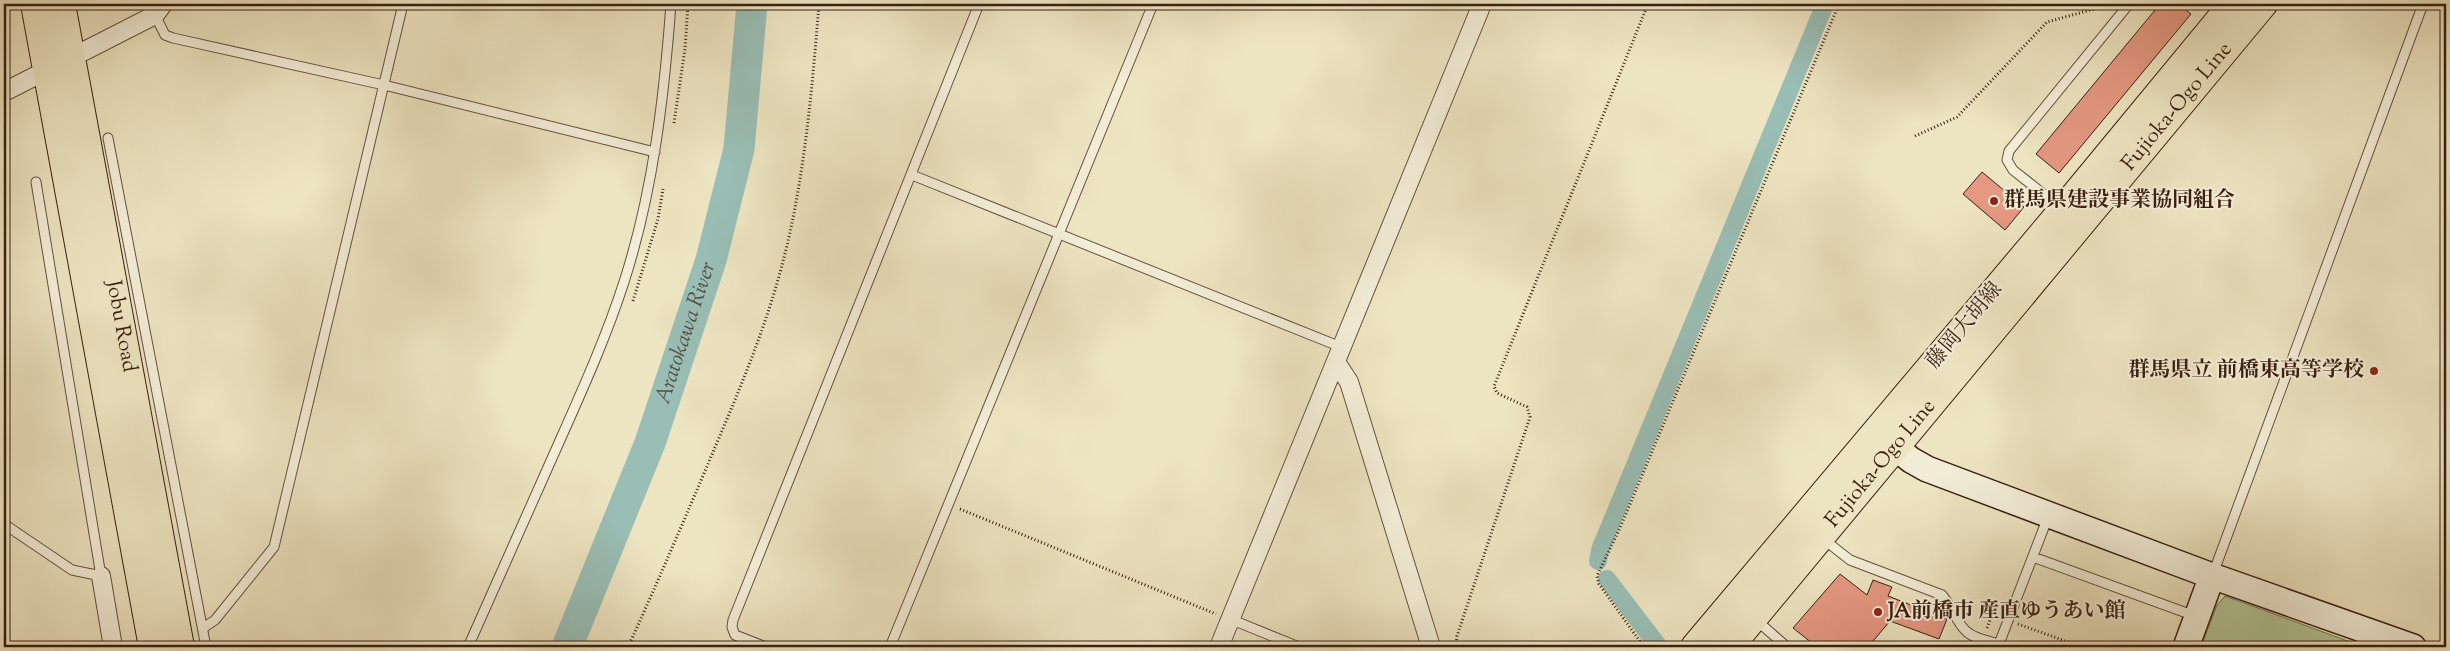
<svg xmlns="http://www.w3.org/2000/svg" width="2450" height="651" font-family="'Sorts Mill Goudy','Noto Serif JP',serif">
	<rect width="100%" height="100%" fill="#ede4c1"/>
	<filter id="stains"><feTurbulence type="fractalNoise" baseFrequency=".004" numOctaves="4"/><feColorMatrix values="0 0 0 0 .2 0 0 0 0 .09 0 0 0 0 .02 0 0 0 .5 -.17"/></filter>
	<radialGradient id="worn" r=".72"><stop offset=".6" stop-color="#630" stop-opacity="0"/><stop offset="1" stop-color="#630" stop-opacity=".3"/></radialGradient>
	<!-- green -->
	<path fill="#b3c597" stroke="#767254" d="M2225 596 2364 647H2201L2217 605Z"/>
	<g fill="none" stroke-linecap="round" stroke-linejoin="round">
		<!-- canal -->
		<path stroke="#99beb5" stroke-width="18" d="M1598 561 1600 550 1825 4
			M1607 579 1659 647"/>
		<!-- river -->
		<path stroke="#99beb5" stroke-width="31" id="s1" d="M567 647 650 443 711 260 739 149 752 4"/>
	</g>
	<!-- building -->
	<path fill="#e59882" stroke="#3a1f12" d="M2160 4H2179L2191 14 2059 173 2036 154Z
		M1982 172 2024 207 2005 230 1963 194Z
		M1840 574 1867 595 1873 580 1892 587 1888 596 1947 619 1939 639 1890 621 1868 647H1817L1793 628Z"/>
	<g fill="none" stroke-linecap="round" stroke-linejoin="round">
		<defs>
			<path id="lane" d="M155 15 165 35 173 38 384 85 655 152
				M108 138 206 647
				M912 175 1341 347
				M2061 208 2013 170 2007 160 2009 151 2129 4
				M4 524 72 570 101 576 36 182
				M1822 538 1850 560 1942 595C1952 606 1956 622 1966 631 1974 639 1989 641 1999 644L2048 517
				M2033 557 2195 616
				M2213 574 2423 4
				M1230 619 1299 647
				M1755 619 1787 647
				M203 628 215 620 274 547 403 4
				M468 647C498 580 527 514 557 447 581 393 606 338 624 282 653 192 664 98 671 4
				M766 647 735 635 732 627 733 620 979 4
				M890 647 1153 4"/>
			<path id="street" d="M4 92 155 15 163 4
				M1336 362 1349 382 1431 647
				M101 576 113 647
				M1219 647 1482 4"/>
			<path id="secondary" d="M1880 435 1911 460 1927 469 2212 576 2413 647
				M2186 647 2212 576"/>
			<g id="primary">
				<path d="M1695 647 2063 210 2233 4"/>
				<path id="s2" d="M1729 647 2263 4"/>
			</g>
			<g id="highway">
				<path d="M35 4 153 647"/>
				<path id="s3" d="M61 4 180 647"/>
			</g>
		</defs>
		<!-- lane casing -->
		<use href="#lane" stroke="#67503e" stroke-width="11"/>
		<!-- street casing -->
		<use href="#street" stroke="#67503e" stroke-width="20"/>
		<!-- secondary casing -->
		<use href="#secondary" stroke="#3a1f12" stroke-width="28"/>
		<!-- primary casing -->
		<use href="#primary" stroke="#3a1f12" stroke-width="30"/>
		<!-- highway casing -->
		<use href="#highway" stroke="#3a1f12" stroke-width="30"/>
		<!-- path -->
		<path stroke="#3a1f12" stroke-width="3" stroke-dasharray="1 2.5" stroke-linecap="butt" d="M674 123 685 49 688 4
			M1915 136 1957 117 2047 22 2112 4
			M633 301 658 219 663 189
			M960 509 1216 614
			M2018 624 2082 647
			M1987 628 1992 615 1996 616
			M628 647C656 586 682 525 708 464 735 400 763 336 781 269 804 185 812 90 819 4
			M1456 647 1457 636 1530 417 1527 407 1497 393 1494 386 1648 4
			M1644 647 1599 584 1597 576 1620 528 1839 4"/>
		<!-- lane -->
		<use href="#lane" stroke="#f3edd7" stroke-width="9"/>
		<!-- street -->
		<use href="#street" stroke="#f3edd7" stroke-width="18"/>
		<!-- secondary -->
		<use href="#secondary" stroke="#f3edd7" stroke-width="25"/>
		<!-- primary -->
		<use href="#primary" stroke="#ede4c1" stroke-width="28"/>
		<!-- highway -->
		<use href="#highway" stroke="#ede4c1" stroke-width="28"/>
	</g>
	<!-- markers -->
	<g fill="#8f2418" stroke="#f3edd7" stroke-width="2">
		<circle cx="1994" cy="201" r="5"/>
		<circle cx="2374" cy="371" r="5"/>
		<circle cx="1878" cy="612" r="5"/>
	</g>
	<g text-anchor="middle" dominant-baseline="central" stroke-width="4" stroke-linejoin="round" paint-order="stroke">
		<!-- street labels -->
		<g font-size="21" fill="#3a1f12" stroke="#f3edd7">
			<text stroke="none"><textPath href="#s2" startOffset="702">Fujioka-Ogo Line</textPath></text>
			<text stroke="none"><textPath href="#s3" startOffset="328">Jobu Road</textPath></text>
			<text transform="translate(1965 326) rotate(-50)">藤岡大胡線</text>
			<text stroke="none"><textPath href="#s2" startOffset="238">Fujioka-Ogo Line</textPath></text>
		</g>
		<!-- poi labels -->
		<g font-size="21" font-weight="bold" fill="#3a1f12" stroke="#f3edd7" text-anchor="start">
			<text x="2004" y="201">群馬県建設事業協同組合</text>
			<text x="2364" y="371" text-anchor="end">群馬県立 前橋東高等学校</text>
			<text x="1888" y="612">JA前橋市 産直ゆうあい館</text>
		</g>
		<!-- water labels -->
		<g font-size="22" font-style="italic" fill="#564f43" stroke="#f3edd7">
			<text stroke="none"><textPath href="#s1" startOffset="336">Aratokawa River</textPath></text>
		</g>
	</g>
	<!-- margin -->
	<rect width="2450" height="651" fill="none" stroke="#ede4c1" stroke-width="20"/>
	<rect x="5" y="5" width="2440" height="641" fill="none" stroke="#3a1f12" stroke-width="2.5"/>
	<rect x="10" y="10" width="2430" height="631" fill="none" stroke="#3a1f12"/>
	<rect width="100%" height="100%" filter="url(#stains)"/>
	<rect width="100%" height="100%" fill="url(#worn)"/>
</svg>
